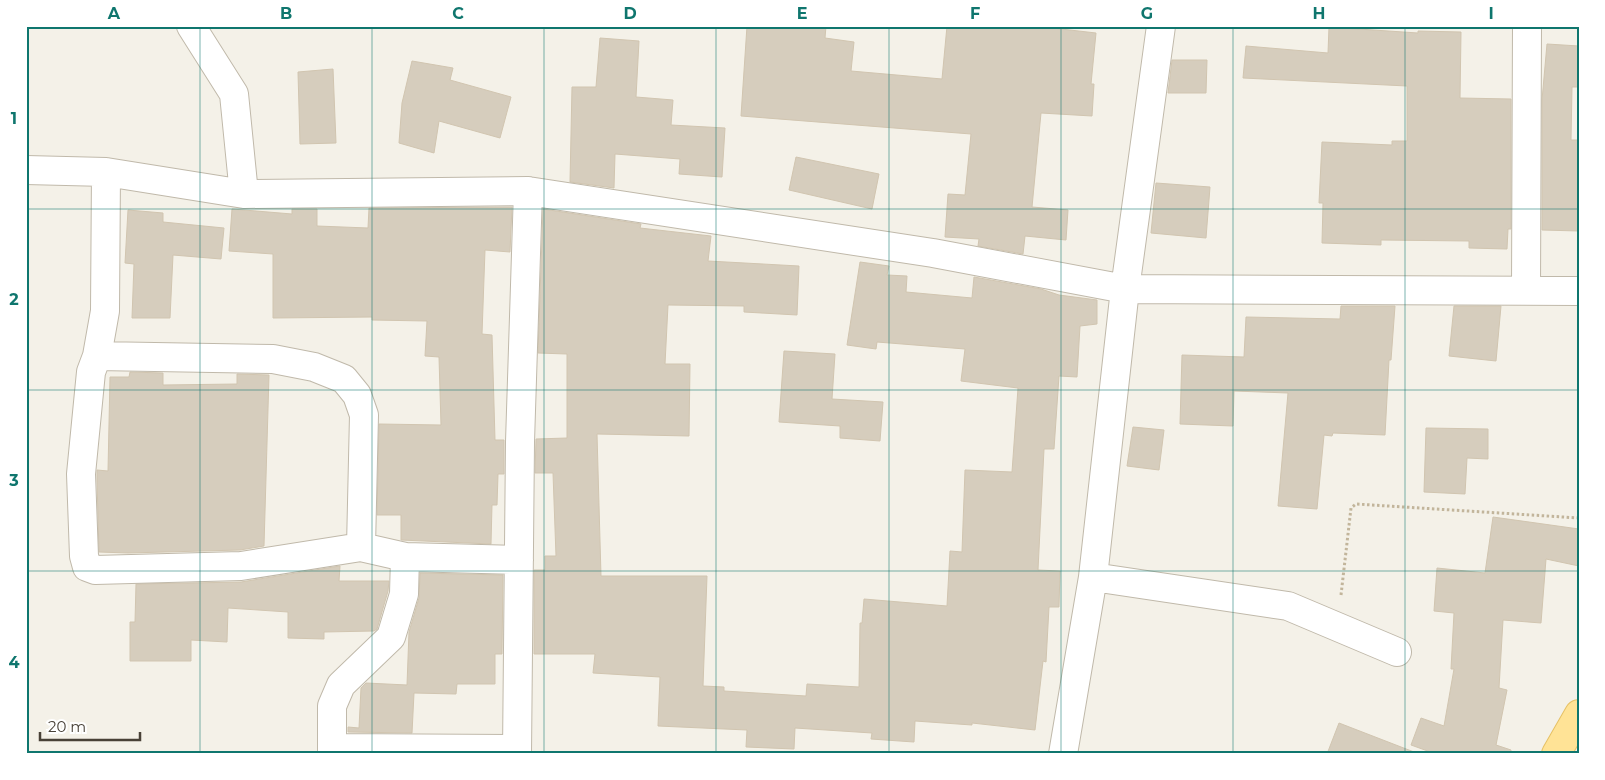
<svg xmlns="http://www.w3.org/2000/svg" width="1605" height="780" font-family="Montserrat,sans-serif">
	<rect width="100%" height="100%" fill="#f4f1e8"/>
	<!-- building -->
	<path fill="#d6cdbd" stroke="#d1c5b0" d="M747 26H826L825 38 854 42 851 71 942 79 947 26H1035L1096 33 1091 84H1094L1092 116 1041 113 1032 207 1068 210 1066 240 1025 236 1023 254 978 246 979 239 945 237 948 194 965 195 971 134 741 116Z
		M1329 27 1418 33V31L1461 32 1460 98 1511 99V229H1508L1507 249 1469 248V241L1381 240V245L1322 243 1323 203H1319L1322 142 1392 145V141H1407V86L1243 78 1246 46 1328 53Z
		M600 38 639 41 636 97 673 100 671 125 725 128 722 177 679 174 680 159 615 154 614 188 570 182 572 87H596Z
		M1547 44 1579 46V87H1572L1571 140H1579V231L1542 230V100Z
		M1172 60H1207L1206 93H1168Z
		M412 61 453 68 450 80 511 97 500 138 439 121 434 153 399 143 402 103Z
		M333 69 336 143 300 144 298 72Z
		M796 157 879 174 872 209 789 190Z
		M1156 183 1210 187 1206 238 1151 233Z
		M512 207 510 252 485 250 482 334 492 335 495 440H504V474H498L497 505H492L491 544 401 540V515H377L379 424 441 425 439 357 425 356 427 321 372 320V317L273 318V254L229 251 232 209 292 214V209H317V226L368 228 369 208Z
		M543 209 641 224 640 228 711 236 708 261 799 266 797 315 744 312V306L668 305 665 364H690L689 436 597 434 601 576H707L703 686 724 687V691L806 696 807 684 859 687 860 623H862L864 599 947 606 950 551 962 552 965 470 1012 472 1018 388 961 381 965 349 877 342 876 349 847 345 860 262 889 266 887 275 907 276 906 292 972 298 974 277 1041 289 1059 295 1097 300V324L1080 326 1077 377 1059 376 1054 449H1044L1038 570 1060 571 1059 607H1049L1046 662 1043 661 1035 730 972 723V725L915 721 914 742 871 739 872 733 795 728 794 749 746 747 747 730 658 726 660 677 593 673 595 654H534V570H545V556H556L553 473H535L536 439 567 438V354L538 353Z
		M128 210 163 213V222L224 228 221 259 173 255 170 318H132L134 264 125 263Z
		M1341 306H1395L1391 360H1389L1385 435 1333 433 1332 436 1324 435 1317 509 1278 506 1288 393 1234 391 1233 426 1180 424 1182 355 1244 357 1246 317 1340 319Z
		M1454 306H1501L1496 361 1449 356Z
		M784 351 835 354 832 399 883 402 880 441 840 438V426L779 422Z
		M130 372 163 373V385L237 384V374L269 375 264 546 240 550 128 553 99 552 97 480V470L108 471 110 377H129Z
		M1133 427 1164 430 1159 470 1127 466Z
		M1426 428 1488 429V459L1467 458 1465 494 1424 492Z
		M1493 517 1579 529V566L1546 559 1541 623 1503 620 1499 688 1507 690 1496 745 1511 750V754H1436L1411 745 1421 718 1444 726 1454 669H1451L1454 613 1434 611 1437 568 1485 573Z
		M340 566 339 581H389L388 591 377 629 374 631 324 632V639L288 638V612L228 608 227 642 191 640V661H130V622H135L136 584 241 582Z
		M420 573 503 575 502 654H495V684H457L456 694 414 693 412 733 348 732V727L359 728 361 688 366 683 407 685 409 632 419 598Z
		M1339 723 1414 752 1413 754H1327Z"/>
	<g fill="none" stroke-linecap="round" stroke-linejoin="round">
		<defs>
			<path id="minor" d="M191 26 234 94 244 194
				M26 170 106 172 244 194 528 191 933 253 1125 289 1579 291
				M106 172 105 311 97 356 91 372 81 474 84 556 87 567 95 570 241 566 361 547 405 557 519 560
				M1526 290 1527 26
				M97 356 273 359 314 367 344 379 357 395 364 415 361 547
				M1093 577 1288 606 1397 652
				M332 748 517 749
				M332 754V706L341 685 391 637 404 594 405 557
				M517 754 520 442 528 191
				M1063 754 1093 577 1125 289 1161 26"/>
			<path id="major" d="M1556 754 1579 714"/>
		</defs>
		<!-- minor casing -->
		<use href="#minor" stroke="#c0b9aa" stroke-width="30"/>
		<!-- major casing -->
		<use href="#major" stroke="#e6c165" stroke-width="30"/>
		<!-- path -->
		<path stroke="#c2b59b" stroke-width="3" stroke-dasharray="2.5 2.5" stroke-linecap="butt" d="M1341 595 1351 508 1356 504 1579 518"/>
		<!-- minor -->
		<use href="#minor" stroke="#fff" stroke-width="28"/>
		<!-- major -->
		<use href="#major" stroke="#ffe396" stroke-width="28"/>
	</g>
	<!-- grid -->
	<path fill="none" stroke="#0f766e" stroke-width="1" stroke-opacity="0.55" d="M200 26V754M372 26V754M544 26V754M716 26V754M889 26V754M1061 26V754M1233 26V754M1405 26V754M26 209H1579M26 390H1579M26 571H1579"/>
	<!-- border -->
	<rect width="1605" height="780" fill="none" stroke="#ffffff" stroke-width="55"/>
	<!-- scale -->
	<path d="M40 732v8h100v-8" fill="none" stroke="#484137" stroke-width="2.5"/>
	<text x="48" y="732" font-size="15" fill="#484137" stroke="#ffffff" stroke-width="4" paint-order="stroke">20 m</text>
	<rect x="28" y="28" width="1550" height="724" fill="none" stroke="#0f766e" stroke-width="2"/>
	<g font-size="16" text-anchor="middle" font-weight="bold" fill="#0f766e">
		<text x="114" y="19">A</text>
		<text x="286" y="19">B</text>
		<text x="458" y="19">C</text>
		<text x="630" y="19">D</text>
		<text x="802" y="19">E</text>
		<text x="975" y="19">F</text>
		<text x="1147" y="19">G</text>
		<text x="1319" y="19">H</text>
		<text x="1491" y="19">I</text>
		<text x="14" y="124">1</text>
		<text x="14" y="305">2</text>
		<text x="14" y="486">3</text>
		<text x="14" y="668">4</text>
	</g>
</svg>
